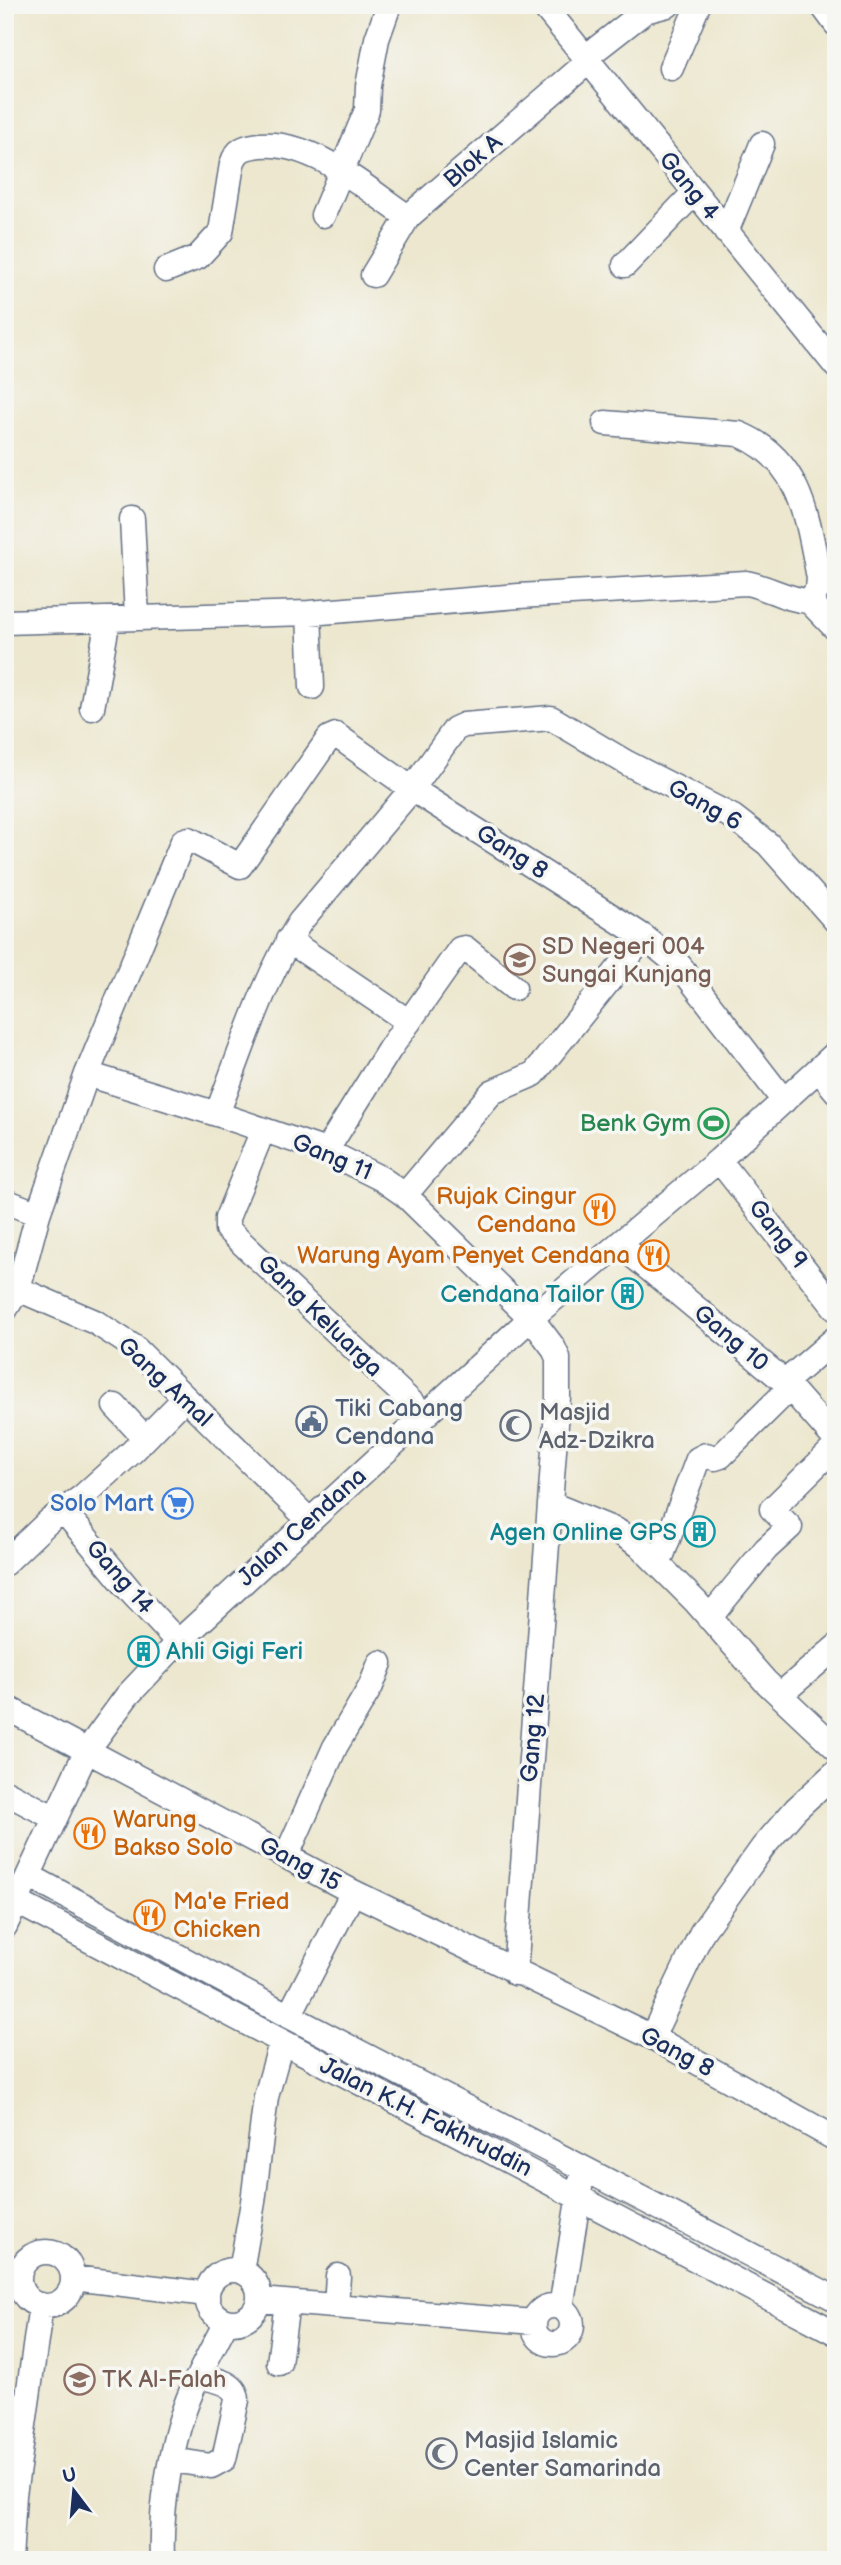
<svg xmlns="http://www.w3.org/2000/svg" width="841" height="2565" font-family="'Balsamiq Sans',sans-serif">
	<rect width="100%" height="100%" fill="#f6f6f2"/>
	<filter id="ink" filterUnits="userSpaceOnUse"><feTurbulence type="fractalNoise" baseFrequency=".0143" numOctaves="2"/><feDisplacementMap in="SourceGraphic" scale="14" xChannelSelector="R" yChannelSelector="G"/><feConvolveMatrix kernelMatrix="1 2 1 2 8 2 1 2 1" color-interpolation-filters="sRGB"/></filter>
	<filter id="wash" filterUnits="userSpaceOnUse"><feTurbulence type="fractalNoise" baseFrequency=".00686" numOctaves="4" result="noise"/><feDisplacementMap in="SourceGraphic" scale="28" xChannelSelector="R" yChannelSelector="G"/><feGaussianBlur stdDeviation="1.57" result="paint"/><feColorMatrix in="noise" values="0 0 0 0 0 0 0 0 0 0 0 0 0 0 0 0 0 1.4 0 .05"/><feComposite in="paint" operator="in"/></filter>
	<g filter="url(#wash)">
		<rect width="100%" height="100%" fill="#ece7ce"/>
	</g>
	<g filter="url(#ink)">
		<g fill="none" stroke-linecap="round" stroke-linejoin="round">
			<defs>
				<path id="minor" d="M543 5 836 366
					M822 5 836 24
					M586 57 645 11 668 5
					M671 68 698 5
					M323 215 367 110 368 86 377 39 389 5
					M726 232 762 144
					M625 265 694 193
					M166 270 198 257 221 232 232 164C237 149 244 147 260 145 313 140 366 189 408 217
					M373 275 408 217 589 61
					M605 423 739 434C801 459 808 520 819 578L818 589 809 601
					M132 519 137 617
					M309 613 312 687
					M5 622 309 613 519 596 746 583C768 587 787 600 809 601L836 629
					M92 708 108 619
					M288 940 409 1022
					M819 1070 836 1091
					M87 1074 217 1114 326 1151 382 1179 405 1195 531 1318 553 1347 558 1358V1397L515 1973
					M217 1114C242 1050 263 980 300 922L412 789 455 729 464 725 551 718 627 763 733 817 768 844 836 921
					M263 1130 227 1218V1229L425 1415
					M326 1151 389 1050 460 949 465 948 514 988
					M719 1160 836 1309
					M405 1195 492 1092 534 1074 644 937
					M5 1201 38 1214 87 1074 183 841 189 839 240 866 329 738 336 735 412 789 644 937 680 966 784 1101
					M619 1244 785 1382 836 1440
					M18 1289 38 1214
					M5 1310 18 1289 95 1322 134 1347 310 1521
					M785 1382 836 1338
					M115 1406 145 1438
					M551 1504 617 1531 639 1545 696 1602 765 1681 836 1748
					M63 1510 132 1593 178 1642
					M5 1563 48 1522 82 1497 132 1452 185 1398
					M659 1563 698 1459 706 1455 715 1458 721 1456 790 1388
					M709 1618 766 1549 790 1527 772 1509 836 1446
					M780 1695 836 1647
					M5 1707 353 1892 652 2037 836 2139
					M5 1792 55 1818
					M286 1857 335 1747 371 1686 380 1663
					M29 1876 289 2016 836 2299
					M17 1902C289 2047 564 2188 836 2333
					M5 1926 86 1752 127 1696 178 1642 531 1318 719 1160 836 1053
					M289 2016 353 1892
					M652 2037 702 1932 763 1847 796 1809 836 1772
					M19 2279a27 27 0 1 1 54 0a27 27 0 1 1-54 0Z
					M207 2296a26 26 0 1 1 52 0a26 26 0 1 1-52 0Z
					M241 2271 253 2202 266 2097 281 2043
					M73 2278 207 2294
					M259 2300 534 2322
					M336 2306 338 2276
					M534 2325a19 19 0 1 1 38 0a19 19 0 1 1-38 0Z
					M561 2308 581 2181
					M279 2363 287 2303
					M172 2460 211 2466 224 2459 237 2400C236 2381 215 2381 200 2376
					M10 2560 14 2495 41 2305
					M162 2560C160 2508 171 2438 192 2390 202 2367 215 2344 226 2322"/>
			</defs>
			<!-- minor casing -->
			<use href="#minor" stroke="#646f85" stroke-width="27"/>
			<!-- minor -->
			<use href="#minor" stroke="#fff" stroke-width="24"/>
		</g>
	</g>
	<!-- icons -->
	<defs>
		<symbol id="school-ring" viewBox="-11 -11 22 22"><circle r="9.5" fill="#f6f6f2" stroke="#8d6e63" stroke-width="1.5"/><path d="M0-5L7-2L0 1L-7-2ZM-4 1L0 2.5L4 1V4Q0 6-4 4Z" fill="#8d6e63"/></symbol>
		<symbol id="stadium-ring" viewBox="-11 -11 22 22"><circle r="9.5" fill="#f6f6f2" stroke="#2e9e5b" stroke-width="1.5"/><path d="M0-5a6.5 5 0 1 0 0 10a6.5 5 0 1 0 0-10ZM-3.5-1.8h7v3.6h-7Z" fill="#2e9e5b"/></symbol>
		<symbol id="restaurant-ring" viewBox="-11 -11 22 22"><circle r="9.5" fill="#f6f6f2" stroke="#e8710a" stroke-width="1.5"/><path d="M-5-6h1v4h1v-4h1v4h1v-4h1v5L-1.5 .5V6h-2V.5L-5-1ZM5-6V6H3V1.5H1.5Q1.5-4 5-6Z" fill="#e8710a"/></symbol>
		<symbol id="building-ring" viewBox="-11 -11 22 22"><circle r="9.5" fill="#f6f6f2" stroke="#0f9aa8" stroke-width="1.5"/><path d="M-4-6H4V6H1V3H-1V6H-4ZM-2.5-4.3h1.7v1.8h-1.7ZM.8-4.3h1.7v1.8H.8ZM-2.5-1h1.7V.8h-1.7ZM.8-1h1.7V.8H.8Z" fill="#0f9aa8"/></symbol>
		<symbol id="civic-ring" viewBox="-11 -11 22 22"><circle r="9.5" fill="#f6f6f2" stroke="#5c6f8a" stroke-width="1.5"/><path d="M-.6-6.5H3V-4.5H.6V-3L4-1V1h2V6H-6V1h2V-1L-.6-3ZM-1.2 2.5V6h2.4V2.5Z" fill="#5c6f8a"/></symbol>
		<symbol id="mosque-ring" viewBox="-11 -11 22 22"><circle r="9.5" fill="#f6f6f2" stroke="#6b7280" stroke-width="1.5"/><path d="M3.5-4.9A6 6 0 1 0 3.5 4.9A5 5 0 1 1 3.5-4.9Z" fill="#6b7280"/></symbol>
		<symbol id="supermarket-ring" viewBox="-11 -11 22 22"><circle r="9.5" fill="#f6f6f2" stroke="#3f7fe0" stroke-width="1.5"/><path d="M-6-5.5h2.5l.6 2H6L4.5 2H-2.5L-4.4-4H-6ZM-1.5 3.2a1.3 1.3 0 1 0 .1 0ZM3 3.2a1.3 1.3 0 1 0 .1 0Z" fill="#3f7fe0"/></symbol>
	</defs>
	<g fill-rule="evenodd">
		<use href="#school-ring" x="502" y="942" width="35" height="35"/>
		<use href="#stadium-ring" x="696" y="1106" width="35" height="35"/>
		<use href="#restaurant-ring" x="582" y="1192" width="35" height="35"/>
		<use href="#restaurant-ring" x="636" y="1238" width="35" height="35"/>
		<use href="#building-ring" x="610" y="1276" width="35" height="35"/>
		<use href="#civic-ring" x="294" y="1404" width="35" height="35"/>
		<use href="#mosque-ring" x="498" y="1408" width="35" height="35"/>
		<use href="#supermarket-ring" x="160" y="1486" width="35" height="35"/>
		<use href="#building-ring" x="682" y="1514" width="35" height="35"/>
		<use href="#building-ring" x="126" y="1634" width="35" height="35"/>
		<use href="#restaurant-ring" x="72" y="1816" width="35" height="35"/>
		<use href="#restaurant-ring" x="132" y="1898" width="35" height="35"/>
		<use href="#school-ring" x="62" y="2362" width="35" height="35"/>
		<use href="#mosque-ring" x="424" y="2436" width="35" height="35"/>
	</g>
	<g text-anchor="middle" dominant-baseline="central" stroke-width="7" stroke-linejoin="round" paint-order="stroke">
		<!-- street labels -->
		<g font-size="24" fill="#1b2f5e" stroke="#f6f6f2">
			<text transform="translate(473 161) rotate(-41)">Blok A</text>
			<text transform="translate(689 186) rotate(51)">Gang 4</text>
			<text transform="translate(705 805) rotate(29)">Gang 6</text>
			<text transform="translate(512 852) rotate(33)">Gang 8</text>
			<text transform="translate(332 1157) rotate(23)">Gang 11</text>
			<text transform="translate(778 1234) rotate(52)">Gang 9</text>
			<text transform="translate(320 1316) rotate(44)">Gang Keluarga</text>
			<text transform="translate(731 1338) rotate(40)">Gang 10</text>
			<text transform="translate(165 1382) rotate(43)">Gang Amal</text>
			<text transform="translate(302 1527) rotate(-42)">Jalan Cendana</text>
			<text transform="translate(120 1577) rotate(49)">Gang 14</text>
			<text transform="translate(533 1738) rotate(-85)">Gang 12</text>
			<text transform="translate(300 1864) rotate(28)">Gang 15</text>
			<text transform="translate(677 2052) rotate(28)">Gang 8</text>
			<text transform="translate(426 2117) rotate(27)">Jalan K.H. Fakhruddin</text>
		</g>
		<!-- education labels -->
		<g font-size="24" fill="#785e54" stroke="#f6f6f2" text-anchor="start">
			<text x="542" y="946">SD Negeri 004<tspan x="542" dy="28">Sungai Kunjang</tspan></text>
			<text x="102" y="2379">TK Al-Falah</text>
		</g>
		<!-- leisure labels -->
		<g font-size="24" fill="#27864d" stroke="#f6f6f2" text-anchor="end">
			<text x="691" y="1123">Benk Gym</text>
		</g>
		<!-- food labels -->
		<g font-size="24" fill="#c56008" stroke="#f6f6f2" text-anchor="end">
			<text x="576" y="1196">Rujak Cingur<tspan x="576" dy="28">Cendana</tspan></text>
			<text x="630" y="1255">Warung Ayam Penyet Cendana</text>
			<text x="113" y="1819" text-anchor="start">Warung<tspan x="113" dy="28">Bakso Solo</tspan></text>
			<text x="173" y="1901" text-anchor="start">Ma'e Fried<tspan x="173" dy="28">Chicken</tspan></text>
		</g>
		<!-- culture labels -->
		<g font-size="24" fill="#0d838f" stroke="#f6f6f2" text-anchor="end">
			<text x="604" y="1294">Cendana Tailor</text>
			<text x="677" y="1532">Agen Online GPS</text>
			<text x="166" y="1651" text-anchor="start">Ahli Gigi Feri</text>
		</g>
		<!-- service labels -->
		<g font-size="24" fill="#4e5e75" stroke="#f6f6f2" text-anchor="start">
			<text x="335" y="1408">Tiki Cabang<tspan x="335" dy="28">Cendana</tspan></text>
		</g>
		<!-- worship labels -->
		<g font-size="24" fill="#5b616d" stroke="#f6f6f2" text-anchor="start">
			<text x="539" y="1412">Masjid<tspan x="539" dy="28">Adz-Dzikra</tspan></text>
			<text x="464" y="2440">Masjid Islamic<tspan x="464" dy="28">Center Samarinda</tspan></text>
		</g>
		<!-- shop labels -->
		<g font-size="24" fill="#366cbe" stroke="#f6f6f2" text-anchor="end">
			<text x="154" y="1503">Solo Mart</text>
		</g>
	</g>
	<!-- margin -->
	<rect width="841" height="2565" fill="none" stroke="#f6f6f2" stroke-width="28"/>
	<!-- north arrow -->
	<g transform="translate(74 2491) rotate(344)" stroke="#f6f6f2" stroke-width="5" paint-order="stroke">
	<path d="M0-5L12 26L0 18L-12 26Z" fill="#1b2f5e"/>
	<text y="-10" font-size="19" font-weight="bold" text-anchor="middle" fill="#1b2f5e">U</text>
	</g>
</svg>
